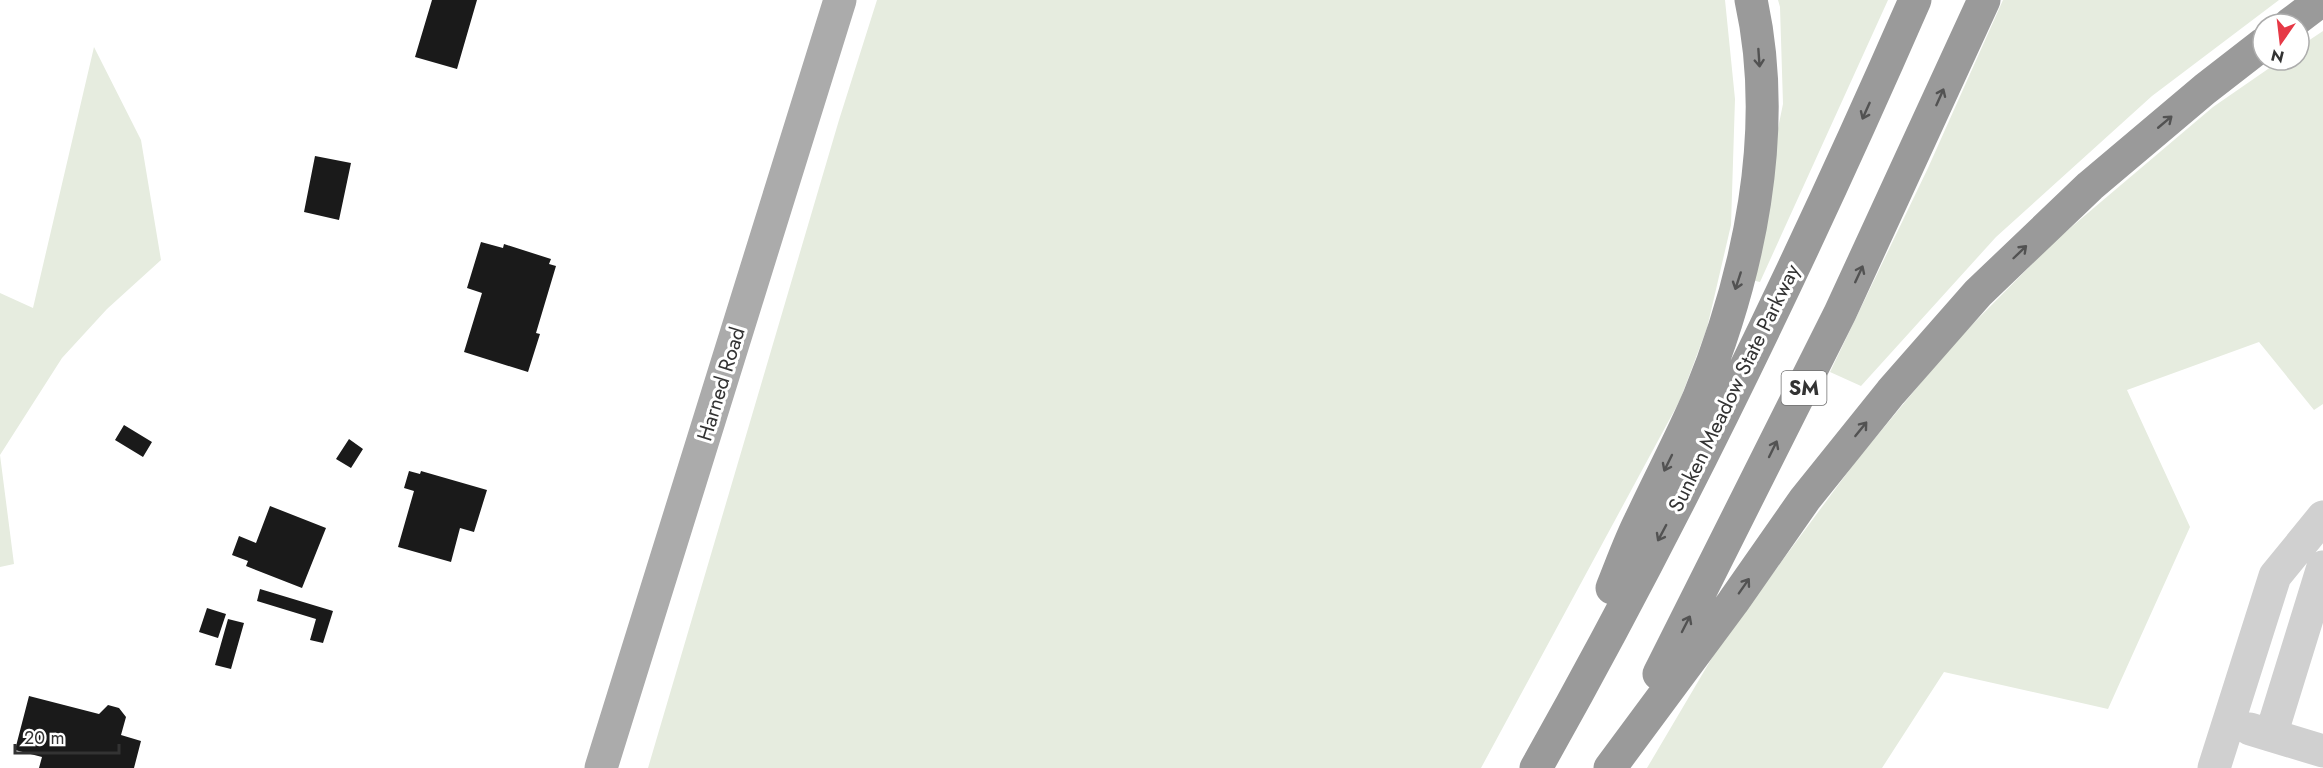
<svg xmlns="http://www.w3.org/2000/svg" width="2323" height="768" font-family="Jost,sans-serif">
	<rect width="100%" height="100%" fill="#fff"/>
	<!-- green -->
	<path fill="#e6ecdf" d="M877 0H1725L1735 99 1731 225 1707 328 1680 400 1481 768H648L839 120Z
		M1778 0H1888L1760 282 1747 279 1783 104 1780 7Z
		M2003 0H2279L2152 96 1996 237 1861 386 1830 372 1928 168Z
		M2323 31V404L2314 410 2259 342 2127 390 2190 527 2108 709 1944 672 1882 768H1647L1719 646 1856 461 1954 343 2056 240 2213 107 2281 60H2299V47Z
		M94 47 141 140 161 260 107 309 62 358 0 455 14 564 0 567V293L33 308Z"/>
	<!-- building -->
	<path fill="#1a1a1a" d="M432 0H477L457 69 415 57Z
		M315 156 351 163 339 220 304 212Z
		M481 242 503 248 504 244 551 259 549 264 556 266 536 333 540 334 528 372 464 352 482 293 467 288Z
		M124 425 152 442 143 457 115 440Z
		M349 439 363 449 351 468 336 459Z
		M409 471 420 474 421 471 487 490 474 532 460 528 451 562 398 547 414 491 404 488Z
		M270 506 326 528 302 588 246 566 248 561 232 555 239 536 256 543Z
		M260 589 333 611 323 643 310 640 316 619 257 601Z
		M207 608 226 614 218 638 199 632Z
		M228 619 244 623 231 669 215 665Z
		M29 696 99 714 108 705 119 708 126 717 121 735 141 741 134 768H39L42 757 15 750Z"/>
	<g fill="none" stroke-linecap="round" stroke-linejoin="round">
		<!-- minor -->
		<path stroke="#d0d0d0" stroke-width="33" d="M2250 729 2323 751
			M2271 735 2323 567
			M2214 768 2275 576 2323 517"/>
		<!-- major -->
		<path stroke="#ababab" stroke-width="33" d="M601 768 840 0"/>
		<!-- highway -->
		<path stroke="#9a9a9a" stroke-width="33" d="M2290 24 2322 0
			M1612 588C1621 566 1629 543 1640 521 1659 480 1681 439 1699 397 1749 275 1780 131 1751 0
			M1659 674 1840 313 1984 0
			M1536 768C1676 520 1801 261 1915 0
			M1610 768 1733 602 1805 499 1891 392 1978 293 2090 186 2205 89 2263 44"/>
	</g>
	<!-- one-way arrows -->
	<defs><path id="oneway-shaft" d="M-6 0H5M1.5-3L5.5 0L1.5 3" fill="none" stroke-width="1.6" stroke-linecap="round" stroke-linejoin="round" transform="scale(1.5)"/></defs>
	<g stroke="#525252">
		<use href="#oneway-shaft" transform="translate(1759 58) rotate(86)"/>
		<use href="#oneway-shaft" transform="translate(1940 97) rotate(-66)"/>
		<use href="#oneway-shaft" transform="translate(1866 111) rotate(114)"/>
		<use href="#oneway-shaft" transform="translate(2165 122) rotate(-40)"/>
		<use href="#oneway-shaft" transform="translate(2020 252) rotate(-44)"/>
		<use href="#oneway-shaft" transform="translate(1859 274) rotate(-65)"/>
		<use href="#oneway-shaft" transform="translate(1738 281) rotate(108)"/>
		<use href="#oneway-shaft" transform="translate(1861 429) rotate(-51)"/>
		<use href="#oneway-shaft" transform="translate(1773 449) rotate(-64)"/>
		<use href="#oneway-shaft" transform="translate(1668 463) rotate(116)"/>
		<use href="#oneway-shaft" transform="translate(1662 533) rotate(118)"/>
		<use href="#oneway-shaft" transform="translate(1744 586) rotate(-55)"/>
		<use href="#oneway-shaft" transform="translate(1686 624) rotate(-63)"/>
	</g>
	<g text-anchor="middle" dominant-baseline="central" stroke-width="6" stroke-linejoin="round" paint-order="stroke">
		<!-- shield labels -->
		<rect fill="#fff" stroke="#707070" stroke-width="1.5" x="1781.5" y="371" width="45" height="34" rx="4.5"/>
		<g font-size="20" font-weight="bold" fill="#333">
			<text x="1804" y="388">SM</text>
		</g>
		<!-- street labels -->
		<g font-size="21" fill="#333" stroke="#fff">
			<text transform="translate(721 384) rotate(-73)">Harned Road</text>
			<text transform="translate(1734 388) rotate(-64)">Sunken Meadow State Parkway</text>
		</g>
	</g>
	<!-- north arrow -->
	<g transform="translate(2281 42) rotate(194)"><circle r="28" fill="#ffffff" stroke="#adadad" stroke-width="1.5"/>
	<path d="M0-4.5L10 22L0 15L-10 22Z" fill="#e63946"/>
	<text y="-9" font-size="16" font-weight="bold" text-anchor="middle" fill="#333333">N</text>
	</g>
	<!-- scale -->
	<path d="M15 744v9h104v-9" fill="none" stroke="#333333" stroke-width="3"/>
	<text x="24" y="744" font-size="18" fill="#333333" stroke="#ffffff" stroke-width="4.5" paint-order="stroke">20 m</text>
</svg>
